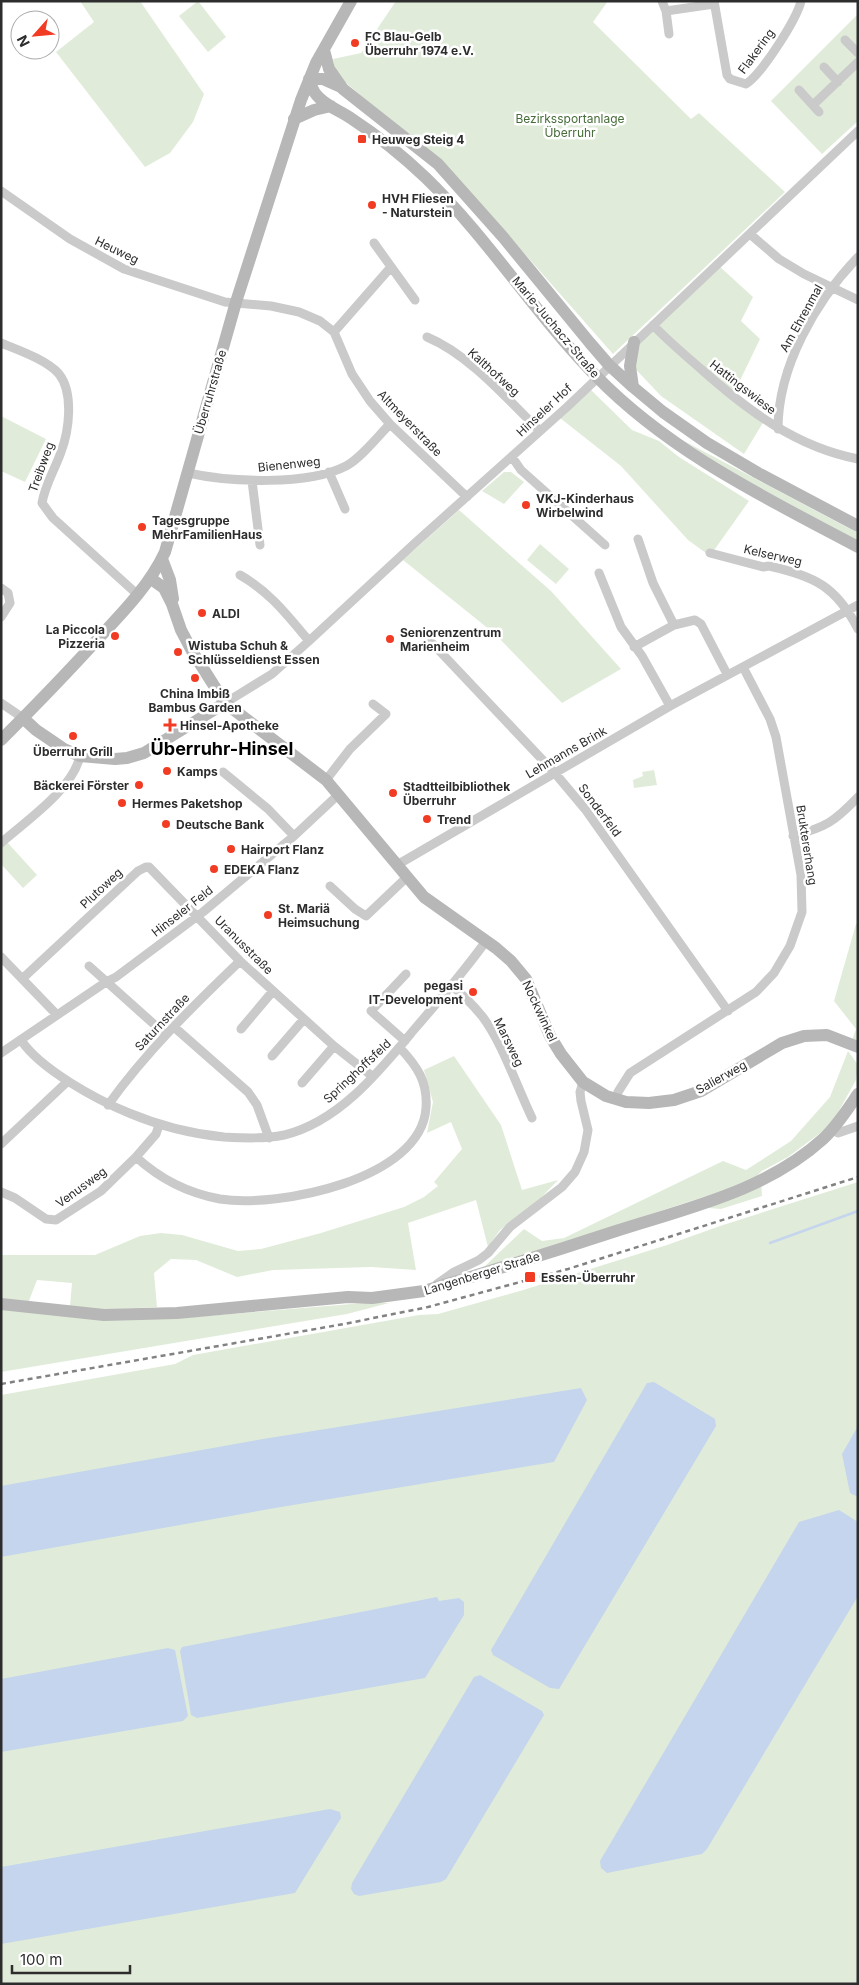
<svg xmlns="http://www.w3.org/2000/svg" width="859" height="1985" font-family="Inter,sans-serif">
	<rect width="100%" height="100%" fill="#fff"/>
	<!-- green -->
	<path fill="#e0ecd9" d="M80 1H140L204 94 193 122 170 153 145 167 56 52 94 22Z
		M198 1 226 37 208 52 179 16Z
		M396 1H608L593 22 691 119 699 113 785 192 613 354 494 219 380 112 344 81 335 71 333 59 361 53Z
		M858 14V121L822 154 771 101Z
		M718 265 753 297 741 321 760 339 733 395 655 326Z
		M654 327 764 421 744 454 661 396 626 359Z
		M590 389 632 430 659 441 679 457 749 501 710 556 688 540 621 466 560 418Z
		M1 416 46 439 25 482 1 471Z
		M684 441 858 533V541L727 470Z
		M504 472H511L524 482 504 504 482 491Z
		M459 510 551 591 621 669 562 703 495 634 403 560Z
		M540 544 569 569 556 584 527 560Z
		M654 770 657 785 634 788 633 780 643 776 642 772Z
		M7 842 37 875 23 888 1 864V847Z
		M858 923V1042L852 1040 856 1029 834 1001 856 924Z
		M848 1051 858 1065 856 1080 831 1125 788 1157 762 1171 750 1182 483 1268 524 1229 542 1241 564 1238 723 1161 746 1170 791 1141 830 1097Z
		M454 1056 501 1125 522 1190 558 1180 536 1203 500 1230 488 1247 476 1200 408 1223 416 1270 371 1267 273 1270 237 1277 196 1260 171 1259 154 1273 157 1307 99 1310 70 1306 72 1283 37 1280 27 1306 1 1303V1255H95L140 1236 161 1233 182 1235 238 1251 261 1249 321 1233 404 1207 424 1197 438 1186 434 1182 462 1149 451 1122 427 1133 433 1102 424 1070Z
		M761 1182 762 1196 721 1209 697 1207Z
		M858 1182V1984H1V1395L175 1364 193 1355 419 1315 438 1314 520 1291 667 1245 720 1226Z
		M364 1303H389L347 1314 1 1372V1305L170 1319Z"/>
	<!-- water -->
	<path fill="#c4d5ed" d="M654 1382 715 1419 716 1426 559 1689 550 1688 493 1655 491 1650 647 1383Z
		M581 1388 587 1400 554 1462 275 1508 1 1557V1486L263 1439Z
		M858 1426V1497L850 1493 842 1454Z
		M839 1510 858 1522V1596L707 1849 702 1854 607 1873 601 1868 600 1861 799 1522Z
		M437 1597 439 1601 459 1598 464 1602V1615L425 1678 197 1718 191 1715 180 1651 182 1647Z
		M168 1648 175 1650 188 1716 183 1721 1 1752V1679Z
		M480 1675 542 1711 544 1715 446 1879 441 1882 359 1896 354 1894 351 1889 352 1883 474 1677Z
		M330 1809 340 1812 341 1818 295 1893 1 1944V1867Z"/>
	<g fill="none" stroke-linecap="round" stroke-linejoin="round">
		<!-- stream -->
		<path stroke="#c4d5ed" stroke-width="2.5" d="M770 1243 858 1211"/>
		<!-- street -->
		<path stroke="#cacaca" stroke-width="9" d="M662 1 666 11
			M714 1 727 75 730 79 746 84C761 75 797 19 801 1
			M669 34 666 11 714 4
			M845 40 858 53
			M824 67 838 82
			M799 90 819 112
			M813 105 858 62
			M1 191 70 239 124 269 225 302 271 306 299 312 320 321 334 332 352 374 370 401 390 424 467 497
			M750 234 779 259 804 274 858 300
			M374 243 415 300
			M653 325C668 341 685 355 701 369 747 410 796 447 858 459
			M334 332 391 267
			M427 337C470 355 507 399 540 431
			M1 343C18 350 47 360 59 374 74 393 69 431 61 452 55 469 45 485 42 503L53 518 138 595
			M778 429C778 366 816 301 858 257
			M512 457 521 470 605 545
			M329 472 345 509
			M188 473C229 482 308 486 346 466 361 458 378 436 390 424
			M252 481 260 545
			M638 539 653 583 674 625
			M710 553 763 567 769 566C814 576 836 586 858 629
			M599 573 621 627 642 656 670 706
			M240 575C270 592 288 616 309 641
			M1 588 8 593 10 603 1 617
			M431 642 554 772 585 809 728 1011
			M634 647 674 625 695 620 701 624 727 674
			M1 703 23 718
			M225 703 272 674 309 641 415 543 567 407 858 131
			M223 772 268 809 294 836
			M326 780 350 749 386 714 373 704
			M793 836C826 827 834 822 858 797
			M1 843C26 821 73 789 80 756
			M397 865 670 706 858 605
			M330 886 355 909 366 916 406 878
			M1 957 57 1015
			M89 966 166 1035
			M22 979 138 871 146 867H149L240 961 334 1046 372 1076
			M452 986C463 995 473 1005 482 1016 502 1042 517 1087 532 1118
			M174 1027 248 1092 257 1105 269 1138
			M241 1029 273 991
			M21 1040C40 1069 97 1100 129 1113 160 1126 191 1134 224 1137 244 1138 265 1139 284 1135 338 1122 378 1073 412 1032 438 1002 463 973 486 941
			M405 1041 371 1011 406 974
			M1 1053 106 982 116 977 203 912 294 836 339 794
			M272 1056 304 1019
			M302 1083 334 1046
			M616 1099 618 1092 630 1073 756 992 774 973 790 946 802 912 801 875 776 737 770 719 743 667
			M108 1105C146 1052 193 1006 240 961
			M832 1129 838 1133 858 1126
			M1 1144 68 1081
			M136 1157C161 1180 187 1193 220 1199 278 1208 421 1180 426 1108 428 1082 417 1066 400 1048
			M1 1192 15 1198 46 1219 56 1220 101 1191 136 1157 156 1134 159 1125
			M437 1284 454 1272 479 1260 488 1253 510 1227 562 1187 575 1172 584 1152 588 1130 581 1101 580 1092 583 1082"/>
		<!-- secondary -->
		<path stroke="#b7b7b7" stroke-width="12" d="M324 50 329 69 343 89 438 164 503 237 590 343 609 365 633 387 663 412 707 443 758 473 858 526
			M309 79C311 84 312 89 315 93 323 105 341 111 352 119 378 136 403 156 426 178 489 239 535 314 596 376 670 452 766 498 858 547
			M309 79H323L341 87
			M294 119 314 110 331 106
			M633 387 630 366 634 342
			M162 559 170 580 173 599
			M150 578 164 588 172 604 181 630 192 651 225 703 326 780 424 897 496 948 511 961 526 979 550 1036 561 1054 583 1082 606 1096 626 1102 649 1103 674 1100 701 1091 782 1043 804 1036 827 1035 858 1047
			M23 718 36 730 64 749 80 756 115 759 127 758 144 753 225 703
			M1 740C34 707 66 674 97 640 123 612 149 586 165 552L236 302 301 100 316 63 351 1
			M1 1304 104 1315 177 1313 348 1297 372 1298 424 1291C488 1272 552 1252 616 1231 687 1208 766 1191 823 1139 837 1126 847 1110 858 1094"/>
		<!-- rail -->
		<path stroke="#828282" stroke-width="2.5" stroke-dasharray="5 4" stroke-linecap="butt" d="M1 1384 344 1324 428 1307 568 1269 858 1177"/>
	</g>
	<!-- markers -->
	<g fill="#f13b22" stroke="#fff" stroke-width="2">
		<circle cx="355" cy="43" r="5"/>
		<rect x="357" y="134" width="10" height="10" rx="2.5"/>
		<circle cx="372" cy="205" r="5"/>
		<circle cx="526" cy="505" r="5"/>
		<circle cx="142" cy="527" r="5"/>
		<circle cx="202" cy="613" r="5"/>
		<circle cx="115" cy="636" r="5"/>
		<circle cx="390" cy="639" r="5"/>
		<circle cx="178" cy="652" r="5"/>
		<circle cx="195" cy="678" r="5"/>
		<path d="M167.5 717.5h5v5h5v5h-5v5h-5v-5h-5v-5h5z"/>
		<circle cx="73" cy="736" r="5"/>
		<circle cx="167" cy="771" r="5"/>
		<circle cx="139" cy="785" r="5"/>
		<circle cx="393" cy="793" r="5"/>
		<circle cx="122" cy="803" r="5"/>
		<circle cx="427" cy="819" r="5"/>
		<circle cx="166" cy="824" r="5"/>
		<circle cx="231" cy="849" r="5"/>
		<circle cx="214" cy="869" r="5"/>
		<circle cx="268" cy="915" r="5"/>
		<circle cx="473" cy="992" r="5"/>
		<rect x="524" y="1271" width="12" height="12" rx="2.5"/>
	</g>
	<g text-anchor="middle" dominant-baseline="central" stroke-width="5" stroke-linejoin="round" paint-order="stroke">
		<!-- poi labels -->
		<g font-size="12" font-weight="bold" fill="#2d2d2d" stroke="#fff" text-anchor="start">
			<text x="365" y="36">FC Blau-Gelb<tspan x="365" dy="14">Überruhr 1974 e.V.</tspan></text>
			<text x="372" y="139">Heuweg Steig 4</text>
			<text x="382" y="198">HVH Fliesen<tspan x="382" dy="14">- Naturstein</tspan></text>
			<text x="536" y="498">VKJ-Kinderhaus<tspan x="536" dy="14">Wirbelwind</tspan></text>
			<text x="152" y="520">Tagesgruppe<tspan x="152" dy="14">MehrFamilienHaus</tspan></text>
			<text x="212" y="613">ALDI</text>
			<text x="105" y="629" text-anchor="end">La Piccola<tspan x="105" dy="14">Pizzeria</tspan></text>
			<text x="400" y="632">Seniorenzentrum<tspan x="400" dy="14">Marienheim</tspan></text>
			<text x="188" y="645">Wistuba Schuh &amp;<tspan x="188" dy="14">Schlüsseldienst Essen</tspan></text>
			<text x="195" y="693" text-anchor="middle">China Imbiß<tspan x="195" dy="14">Bambus Garden</tspan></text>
			<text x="180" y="725">Hinsel-Apotheke</text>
			<text x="73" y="751" text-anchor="middle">Überruhr Grill</text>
			<text x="177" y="771">Kamps</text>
			<text x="129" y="785" text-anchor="end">Bäckerei Förster</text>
			<text x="403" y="786">Stadtteilbibliothek<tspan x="403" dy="14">Überruhr</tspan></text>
			<text x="132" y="803">Hermes Paketshop</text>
			<text x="437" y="819">Trend</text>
			<text x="176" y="824">Deutsche Bank</text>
			<text x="241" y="849">Hairport Flanz</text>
			<text x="224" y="869">EDEKA Flanz</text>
			<text x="278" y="908">St. Mariä<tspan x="278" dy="14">Heimsuchung</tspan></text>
			<text x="463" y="985" text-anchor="end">pegasi<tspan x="463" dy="14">IT-Development</tspan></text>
			<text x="541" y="1277">Essen-Überruhr</text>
		</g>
		<!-- street labels -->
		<g font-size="12" fill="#2d2d2d" stroke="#fff">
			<text transform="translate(756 51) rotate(-54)">Flakering</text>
			<text transform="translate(117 250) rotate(26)">Heuweg</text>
			<text transform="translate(801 318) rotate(-61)">Am Ehrenmal</text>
			<text transform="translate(556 327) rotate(50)">Marie-Juchacz-Straße</text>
			<text transform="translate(494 372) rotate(42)">Kalthofweg</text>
			<text transform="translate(743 387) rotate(38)">Hattingswiese</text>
			<text transform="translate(210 392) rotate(-74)">Überruhrstraße</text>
			<text transform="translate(544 410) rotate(-43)">Hinseler Hof</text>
			<text transform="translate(410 423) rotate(46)">Altmeyerstraße</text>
			<text transform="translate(289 464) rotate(-6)">Bienenweg</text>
			<text transform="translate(41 467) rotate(-70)">Treibweg</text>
			<text transform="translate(773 555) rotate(13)">Kelserweg</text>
			<text transform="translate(566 752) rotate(-30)">Lehmanns Brink</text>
			<text transform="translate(600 810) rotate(53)">Sonderfeld</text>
			<text transform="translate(807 845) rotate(81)">Bruktererhang</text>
			<text transform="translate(101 888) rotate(-43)">Plutoweg</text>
			<text transform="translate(182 911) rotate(-38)">Hinseler Feld</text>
			<text transform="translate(244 945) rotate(45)">Uranusstraße</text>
			<text transform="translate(540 1011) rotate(65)">Nockwinkel</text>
			<text transform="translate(162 1022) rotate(-47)">Saturnstraße</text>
			<text transform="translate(509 1042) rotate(64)">Marsweg</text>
			<text transform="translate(357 1071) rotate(-43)">Springhoffsfeld</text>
			<text transform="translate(721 1077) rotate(-29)">Salierweg</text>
			<text transform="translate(81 1187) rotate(-36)">Venusweg</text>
			<text transform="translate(482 1273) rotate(-17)">Langenberger Straße</text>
		</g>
		<!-- park labels -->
		<g font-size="12" fill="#466c38" stroke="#fff">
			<text x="570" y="118">Bezirkssportanlage<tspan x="570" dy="14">Überruhr</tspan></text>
		</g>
		<!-- district labels -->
		<g font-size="18" font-weight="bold" fill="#000" stroke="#fff">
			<text x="222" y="748">Überruhr-Hinsel</text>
		</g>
	</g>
	<!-- border -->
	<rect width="859" height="1985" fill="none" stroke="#2d2d2d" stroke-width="5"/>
	<!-- north arrow -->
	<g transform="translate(35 35) rotate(243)"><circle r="24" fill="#ffffff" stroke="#ababab"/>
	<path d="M0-4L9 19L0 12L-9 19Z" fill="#f13b22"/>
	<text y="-8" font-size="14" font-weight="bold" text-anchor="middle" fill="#2d2d2d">N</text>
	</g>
	<!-- scale -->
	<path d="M12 1965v8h118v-8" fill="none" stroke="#2d2d2d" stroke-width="2.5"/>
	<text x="20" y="1965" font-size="15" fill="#2d2d2d" stroke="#ffffff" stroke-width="4" paint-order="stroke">100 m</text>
</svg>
